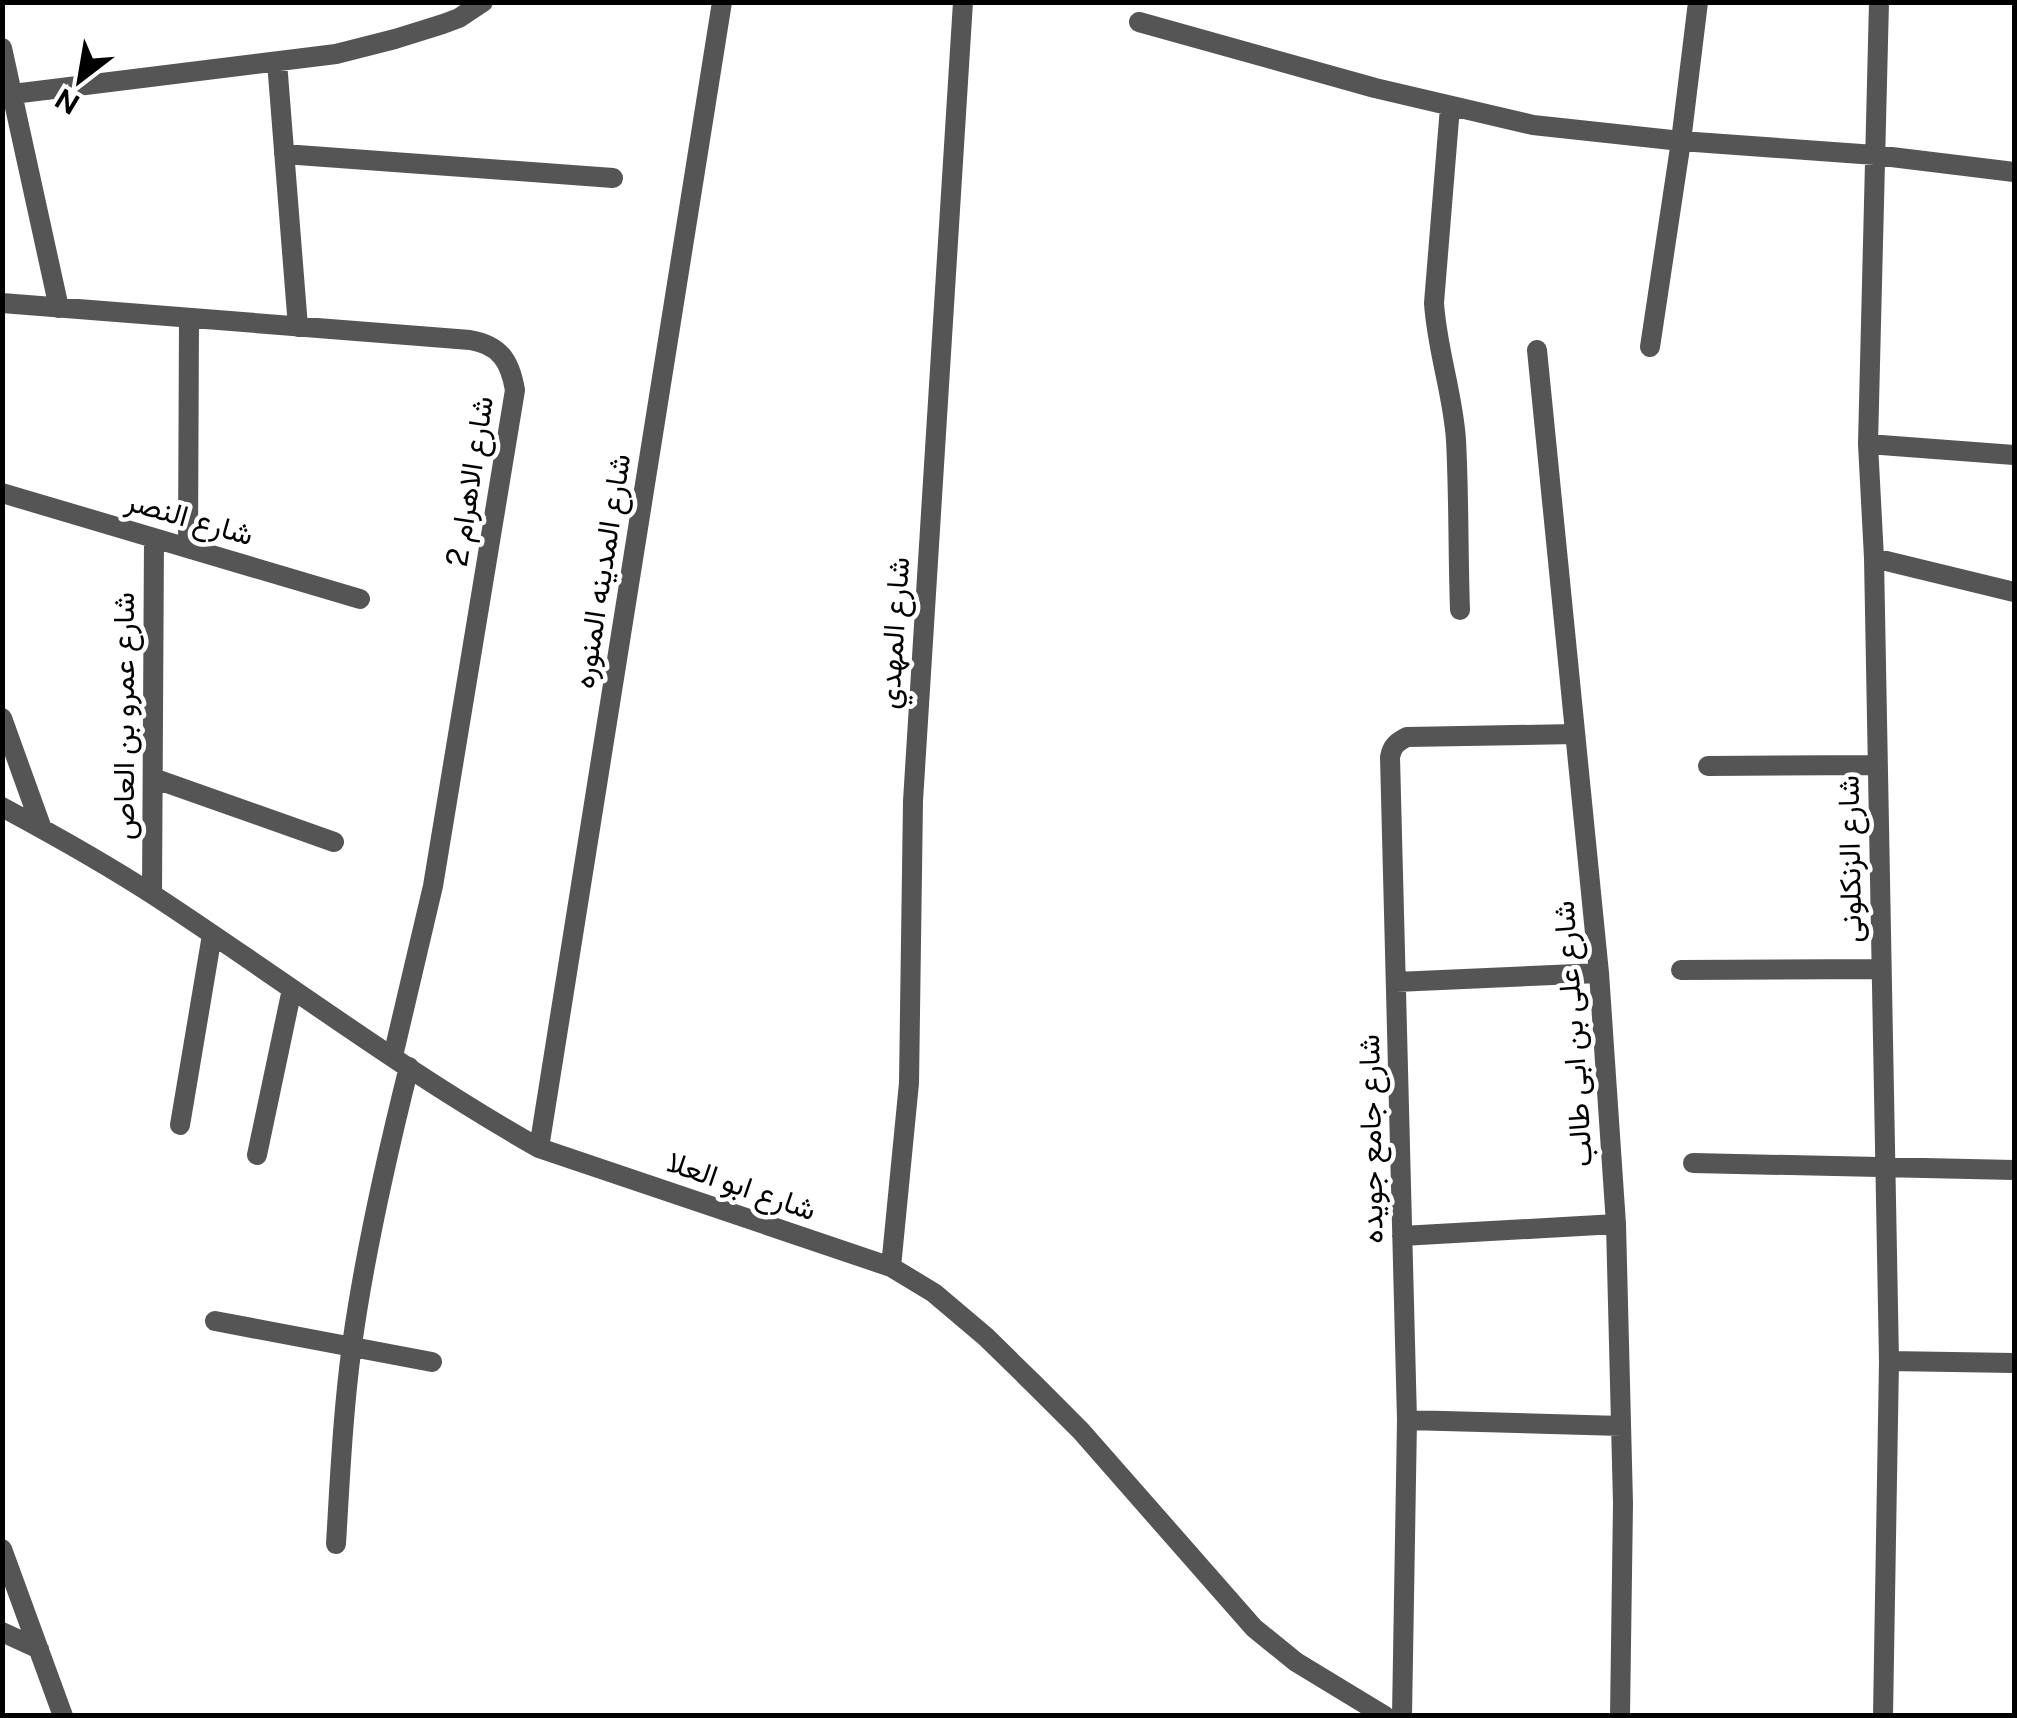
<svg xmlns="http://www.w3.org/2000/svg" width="2017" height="1718" font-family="'Public Sans',Vazirmatn,sans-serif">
	<rect width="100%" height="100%" fill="#fff"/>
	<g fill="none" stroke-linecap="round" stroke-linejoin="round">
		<!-- minor -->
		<path stroke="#555" stroke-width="20" d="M1879 2 1868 444 1874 558 1889 1361 1883 1716
			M1139 22 1375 88 1533 125 1681 141 1875 155 2014 172
			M2 48 59 308
			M277 62 298 327
			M13 94 336 54 395 39 443 24 459 18 483 2
			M1450 107 1434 303C1437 350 1453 394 1456 440 1459 497 1458 554 1460 610
			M284 154 613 178
			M2 303 470 340C500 345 510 361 515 390L433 886 393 1056
			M1650 347 1681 141 1698 2
			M1537 350 1599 973 1616 1224 1623 1503 1620 1716
			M1868 444 2014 455
			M2 493 360 599
			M188 548 189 319
			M1874 558 2014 592
			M2 718 42 829
			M1708 766 1877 765
			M153 778 334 842
			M2 807C54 835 106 864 155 896 283 980 406 1073 539 1148L891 1267 934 1293 986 1337 1036 1386 1081 1431 1254 1628 1296 1662 1385 1716
			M152 894 154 538
			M1681 970 1881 969
			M1396 982 1599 973
			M180 1125 212 935
			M539 1148 722 2
			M257 1155 292 989
			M1693 1163 2014 1170
			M1402 1236 1616 1224
			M891 1267 909 1083 913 801 963 2
			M215 1321 432 1362
			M1889 1361 2014 1363
			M1407 1420 1621 1426
			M336 1544C340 1477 343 1411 352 1345 365 1251 386 1159 409 1067
			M2 1549 63 1716
			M2 1632 39 1649
			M1402 1716 1407 1420 1390 757C1392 746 1397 742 1407 737L1575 734"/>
	</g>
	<g text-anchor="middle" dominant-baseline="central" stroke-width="9" stroke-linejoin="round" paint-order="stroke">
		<!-- street labels -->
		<g font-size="30" fill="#000" stroke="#fff">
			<text transform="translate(469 481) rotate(-81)">شارع الاهرام 2</text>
			<text transform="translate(190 517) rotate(16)">شارع النصر</text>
			<text transform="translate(601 571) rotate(-81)">شارع المدينه المنوره</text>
			<text transform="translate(893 633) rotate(-86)">شارع المهدي</text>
			<text transform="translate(123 716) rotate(-90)">شارع عمرو بن العاص</text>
			<text transform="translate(1849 859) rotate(-91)">شارع الزنكلونى</text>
			<text transform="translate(1572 1034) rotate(-94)">شارع على بن ابى طالب</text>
			<text transform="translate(1370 1139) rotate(-91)">شارع جامع جويده</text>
			<text transform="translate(742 1185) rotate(19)">شارع ابو العلا</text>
		</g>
	</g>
	<!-- border -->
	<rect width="2017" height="1718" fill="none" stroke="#000000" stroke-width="10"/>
	<!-- north arrow -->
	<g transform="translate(80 80) rotate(211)" stroke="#ffffff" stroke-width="8" paint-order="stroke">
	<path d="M0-8L18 38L0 25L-18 38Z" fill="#000000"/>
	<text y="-15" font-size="28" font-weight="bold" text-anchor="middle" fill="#000000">N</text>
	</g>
</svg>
